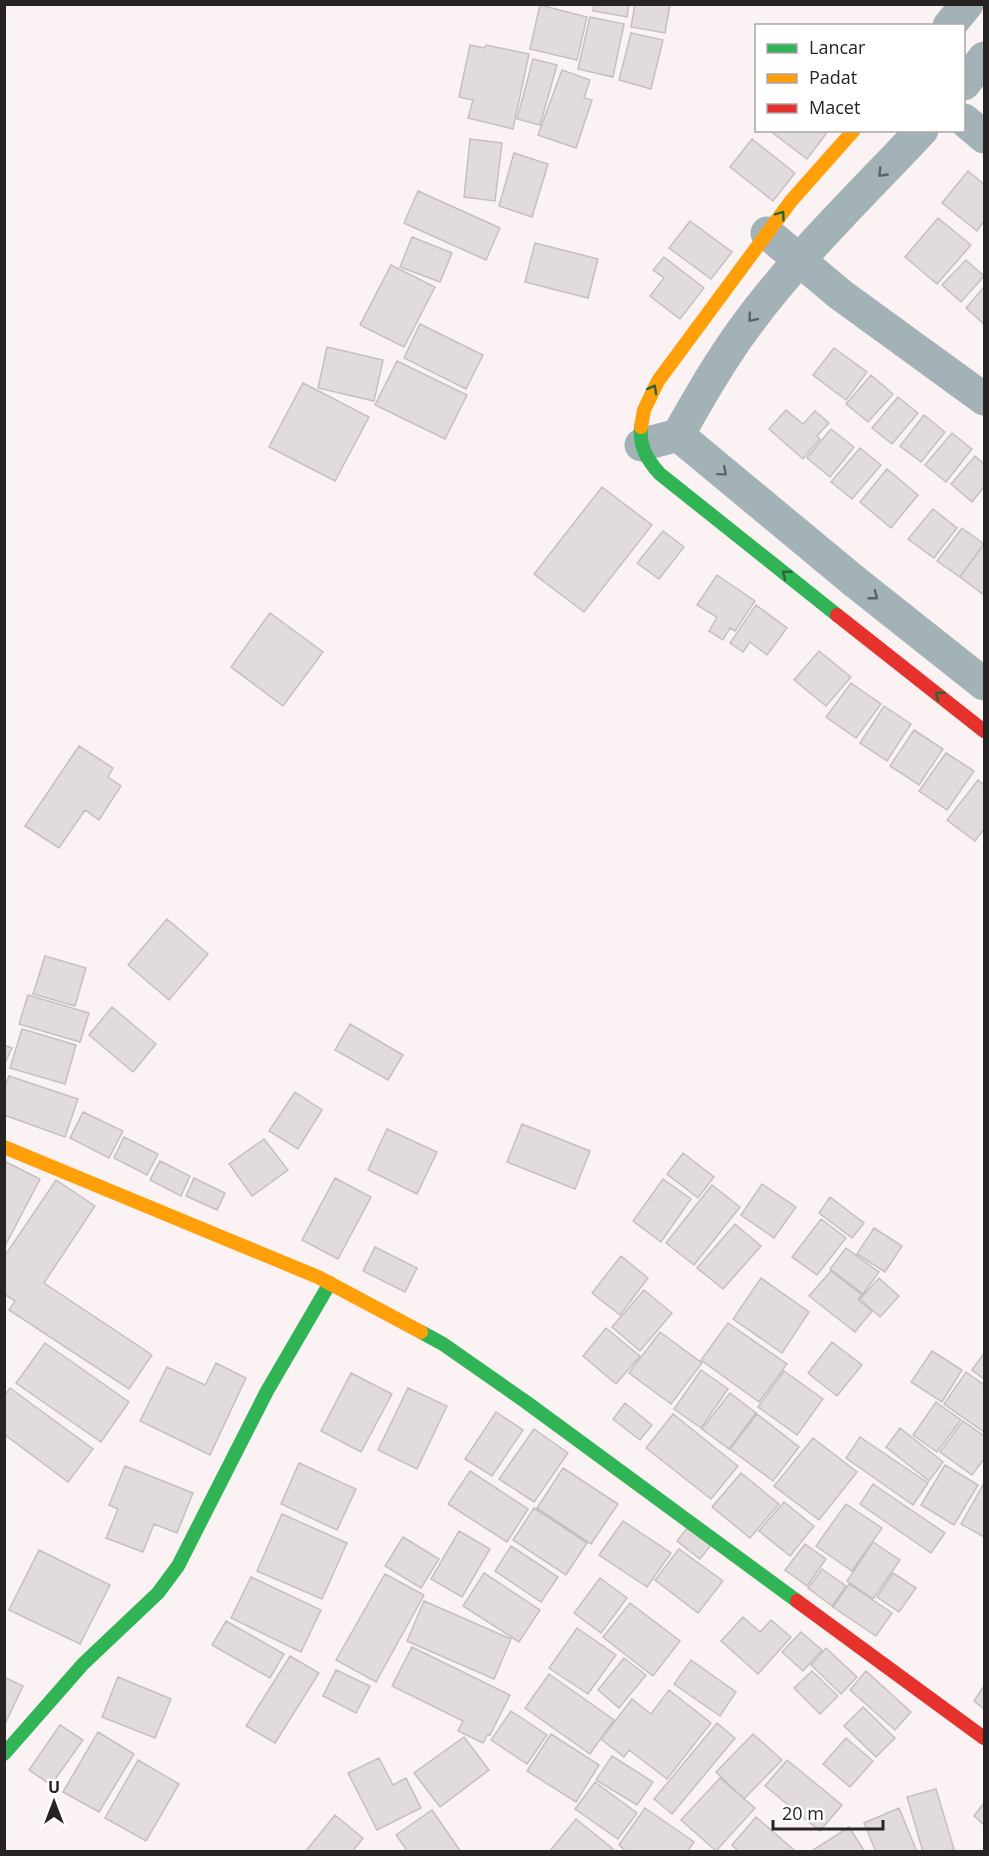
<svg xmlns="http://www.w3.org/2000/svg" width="989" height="1856" font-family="'Open Sans',sans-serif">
	<rect width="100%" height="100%" fill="#faf2f3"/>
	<!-- building -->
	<path fill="#e1dbdb" stroke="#c6bfc0" stroke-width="1.5" d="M594 4H629L627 17 593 11Z
		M635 4H670L665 33 631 27Z
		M540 5 587 17 577 60 530 49Z
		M590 17 624 24 613 77 578 69Z
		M631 33 663 40 651 89 619 80Z
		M470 45 485 48 486 45 529 54 513 129 468 118 473 100 459 97Z
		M533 59 557 65 540 125 517 119Z
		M562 70 590 80 584 98 592 100 576 148 538 135Z
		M769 130H829L807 159Z
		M470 139 502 143 495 201 464 197Z
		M752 139 795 173 773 201 730 167Z
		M514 153 548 164 532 217 499 206Z
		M968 171 984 184V221L977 231 942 203Z
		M418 191 500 228 486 260 404 223Z
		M938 218 971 245 937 284 905 257Z
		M690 221 732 252 711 279 669 248Z
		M412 237 452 253 440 282 400 267Z
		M535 243 598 259 588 298 525 282Z
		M664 257 704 288 680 319 650 296 664 278 653 270Z
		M966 260 984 276 961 302 942 285Z
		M391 265 435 287 404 347 360 325Z
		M984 287V324L966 308Z
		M420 324 483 355 466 389 404 358Z
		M327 347 383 360 374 401 318 388Z
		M834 348 867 372 846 400 813 375Z
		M397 361 467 395 445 439 375 405Z
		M871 375 893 394 868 422 846 404Z
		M303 383 369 417 335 481 269 447Z
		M898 397 918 413 892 444 872 428Z
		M786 410 803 424 815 411 829 423 817 436 820 439 803 459 769 429Z
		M924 415 945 432 921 462 900 446Z
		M831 429 854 447 830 477 807 458Z
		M952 433 972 449 946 482 925 465Z
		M860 448 881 465 852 499 831 482Z
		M975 456 984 464V487L972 502 951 484Z
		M887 469 918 495 891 528 860 502Z
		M602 487 652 525 584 612 534 574Z
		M933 509 957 528 934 558 908 539Z
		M962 528 984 544 960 577 937 561Z
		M663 531 684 547 659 579 637 563Z
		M984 544V595L960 577Z
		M717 575 755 601 735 631 730 628 723 640 709 631 717 617 697 605Z
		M756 605 787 628 767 655 750 642 743 652 730 643Z
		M270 613 323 652 283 706 231 667Z
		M819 651 851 677 826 706 794 680Z
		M851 683 881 704 856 738 826 717Z
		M884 706 911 724 887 761 860 743Z
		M914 730 943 749 919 785 890 766Z
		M79 746 113 768 108 777 121 786 99 820 85 810 59 848 25 826Z
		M946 753 974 771 947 810 919 791Z
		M978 780 984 785V829L975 841 947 820Z
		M167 919 208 954 169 1000 128 965Z
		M45 956 86 968 75 1006 33 994Z
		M28 995 89 1013 80 1042 19 1024Z
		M112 1007 156 1044 133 1072 89 1035Z
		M350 1024 403 1055 388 1080 335 1050Z
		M22 1029 76 1045 65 1084 10 1068Z
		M4 1045 12 1048 4 1065Z
		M9 1076 78 1099 65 1137 4 1115V1089Z
		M295 1092 322 1110 298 1149 269 1131Z
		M83 1112 123 1131 109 1158 70 1138Z
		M522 1124 590 1151 575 1189 507 1162Z
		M387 1129 437 1152 417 1194 368 1170Z
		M124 1137 158 1154 147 1175 114 1158Z
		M264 1139 288 1170 252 1196 229 1164Z
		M683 1153 714 1177 698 1198 667 1174Z
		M4 1161 40 1179 4 1248Z
		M160 1161 190 1176 181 1196 150 1180Z
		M194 1178 225 1193 217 1210 186 1196Z
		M335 1178 371 1197 338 1259 302 1240Z
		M663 1179 691 1199 661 1242 633 1221Z
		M56 1180 95 1206 44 1283 152 1355 129 1389 9 1310 15 1301 4 1294V1257Z
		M762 1184 796 1207 774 1238 741 1215Z
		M712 1185 740 1207 694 1265 666 1243Z
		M830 1197 864 1223 852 1238 819 1213Z
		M821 1219 846 1238 817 1275 792 1257Z
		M735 1224 761 1246 723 1289 697 1268Z
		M874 1228 902 1246 885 1272 857 1254Z
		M375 1247 417 1268 405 1292 363 1271Z
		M846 1248 879 1272 863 1294 830 1269Z
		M621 1256 648 1278 620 1315 592 1293Z
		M831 1271 862 1295 858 1300 872 1311 855 1332 809 1296Z
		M761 1278 809 1312 782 1353 733 1319Z
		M879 1278 899 1296 880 1317 860 1299Z
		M644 1290 672 1313 640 1351 612 1327Z
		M728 1323 787 1364 759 1402 701 1360Z
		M606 1328 640 1356 616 1384 583 1356Z
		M660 1332 702 1363 671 1404 629 1373Z
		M832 1342 862 1365 837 1396 808 1373Z
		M45 1343 129 1402 101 1442 16 1383Z
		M932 1351 962 1370 942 1402 911 1382Z
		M984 1353V1379L972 1370Z
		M216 1363 246 1378 210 1455 140 1421 167 1367 205 1385Z
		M701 1370 728 1389 701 1428 674 1409Z
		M784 1371 823 1399 797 1435 758 1407Z
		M966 1372 984 1385V1432L944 1404Z
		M351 1373 392 1394 361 1452 321 1431Z
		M10 1388 93 1449 68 1482 4 1434V1396Z
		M408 1388 447 1406 417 1469 378 1450Z
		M730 1393 756 1413 729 1449 702 1429Z
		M936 1402 961 1420 937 1452 913 1435Z
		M625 1403 652 1425 640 1440 613 1419Z
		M496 1412 523 1430 492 1476 465 1459Z
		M673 1414 738 1466 711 1499 646 1448Z
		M757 1414 799 1447 773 1481 730 1449Z
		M963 1421 984 1436V1459L972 1475 940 1452Z
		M900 1428 943 1462 929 1481 886 1447Z
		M534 1429 568 1453 534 1502 499 1479Z
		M860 1437 928 1483 913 1505 846 1458Z
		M813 1438 857 1472 819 1520 774 1486Z
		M299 1463 356 1489 337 1530 281 1504Z
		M945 1465 978 1485 954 1525 921 1505Z
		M125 1466 193 1493 177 1533 154 1524 143 1552 106 1538 118 1509 109 1505Z
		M563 1468 618 1504 591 1544 537 1508Z
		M470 1471 528 1509 507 1542 448 1504Z
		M741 1473 779 1504 750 1538 712 1507Z
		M984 1483V1537L961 1524Z
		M873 1484 945 1533 931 1553 860 1504Z
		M784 1502 814 1526 790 1556 759 1531Z
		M846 1504 882 1528 852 1571 816 1546Z
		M534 1508 587 1543 566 1575 513 1540Z
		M282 1514 347 1543 322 1599 257 1571Z
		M623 1521 671 1553 647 1587 599 1555Z
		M688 1527 711 1545 700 1559 677 1541Z
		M459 1531 490 1549 462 1597 431 1579Z
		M403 1537 439 1559 421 1588 385 1566Z
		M873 1542 900 1560 873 1599 847 1581Z
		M805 1544 826 1559 807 1586 785 1570Z
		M511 1546 558 1577 541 1602 495 1571Z
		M679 1549 723 1581 698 1613 655 1580Z
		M39 1550 110 1585 80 1644 9 1610Z
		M822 1569 846 1586 832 1606 808 1588Z
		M484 1573 540 1610 519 1642 463 1606Z
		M893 1573 916 1588 899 1612 877 1597Z
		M385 1574 424 1595 376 1682 336 1660Z
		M251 1577 321 1610 301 1652 231 1618Z
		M600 1578 627 1598 601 1633 574 1613Z
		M849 1584 892 1613 876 1636 833 1607Z
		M424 1601 511 1639 494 1679 407 1641Z
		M630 1603 680 1641 653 1676 603 1637Z
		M743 1617 760 1632 771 1620 791 1637 758 1674 721 1641Z
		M226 1621 284 1654 270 1678 212 1645Z
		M577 1628 616 1655 588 1694 549 1668Z
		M801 1632 822 1650 803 1671 782 1652Z
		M412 1647 510 1695 490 1735 488 1734 483 1743 458 1731 463 1721 392 1686Z
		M826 1648 857 1677 841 1694 811 1665Z
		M290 1656 319 1673 275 1743 246 1726Z
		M624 1658 646 1675 619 1708 598 1690Z
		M691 1660 736 1692 720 1716 674 1684Z
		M336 1670 370 1686 356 1713 323 1696Z
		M812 1671 838 1696 820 1714 794 1688Z
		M866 1671 911 1712 895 1730 850 1690Z
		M549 1674 614 1720 590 1754 525 1708Z
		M4 1677 23 1686 4 1726Z
		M118 1677 171 1699 155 1738 102 1717Z
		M984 1686V1709L974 1701Z
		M669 1690 711 1723 667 1779 629 1750 624 1757 601 1739 632 1699 651 1714Z
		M863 1707 895 1738 876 1757 844 1726Z
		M511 1711 547 1735 527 1764 491 1740Z
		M717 1723 735 1738 672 1814 654 1799Z
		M60 1725 83 1740 51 1785 29 1770Z
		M98 1732 134 1754 99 1812 63 1792Z
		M551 1734 599 1765 576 1802 527 1771Z
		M753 1734 782 1760 744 1799 716 1772Z
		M464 1737 489 1770 440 1807 414 1773Z
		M846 1738 873 1761 850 1787 823 1764Z
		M612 1756 653 1782 637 1805 596 1780Z
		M379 1758 393 1785 406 1778 421 1808 377 1830 348 1773Z
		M138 1760 179 1784 146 1841 105 1818Z
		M787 1760 842 1805 820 1831 765 1786Z
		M720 1778 755 1808 716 1851 681 1820Z
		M595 1782 637 1813 618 1839 575 1809Z
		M936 1789 954 1849 947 1852H923L907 1797Z
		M984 1803V1825L974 1816Z
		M645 1808 694 1842 687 1852H627L619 1845Z
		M899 1808 917 1852H876L864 1823Z
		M432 1810 461 1852H408L396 1835Z
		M335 1815 363 1838 352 1852H305Z
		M756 1817 794 1850 793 1852H739L732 1845Z
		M576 1819 613 1849 611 1852H549Z
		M849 1827 865 1852H810Z"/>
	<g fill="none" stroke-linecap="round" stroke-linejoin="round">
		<!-- street -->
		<path stroke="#a2b2b7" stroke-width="33" d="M949 26 967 4
			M964 84 984 58
			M964 120 984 137
			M767 233 841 295 984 399
			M678 435 854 581 984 684
			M641 445 678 435C699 398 720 361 745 327 797 256 862 194 922 130"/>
		<!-- fast -->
		<path stroke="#30b455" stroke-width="14" d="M641 427C639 446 647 460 660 474L837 615
			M421 1332 443 1344 526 1402 797 1601
			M4 1754 83 1664 158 1593 178 1566 267 1391 330 1283"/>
		<!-- slow -->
		<path stroke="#ff9f0a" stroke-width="14" d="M641 427 644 410 658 381 791 201 854 130
			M4 1147 318 1277 421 1332"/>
		<!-- jam -->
		<path stroke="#e5322d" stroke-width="14" d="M837 615 984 731
			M797 1601 984 1738"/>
	</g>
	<!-- one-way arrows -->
	<defs><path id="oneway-chevron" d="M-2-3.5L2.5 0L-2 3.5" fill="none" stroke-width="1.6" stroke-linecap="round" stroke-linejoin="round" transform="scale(1.5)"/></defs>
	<g stroke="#5f6366">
		<use href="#oneway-chevron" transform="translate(882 173) rotate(134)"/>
		<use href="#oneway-chevron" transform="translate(752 318) rotate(129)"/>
		<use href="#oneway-chevron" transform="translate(723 472) rotate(40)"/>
		<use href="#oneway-chevron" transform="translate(874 596) rotate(38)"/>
	</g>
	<g stroke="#2c643a">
		<use href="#oneway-chevron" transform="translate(781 215) rotate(-54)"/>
		<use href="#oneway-chevron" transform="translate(653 389) rotate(-61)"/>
		<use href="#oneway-chevron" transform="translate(786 574) rotate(-142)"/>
		<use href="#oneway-chevron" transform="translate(939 695) rotate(-142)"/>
	</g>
	<!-- border -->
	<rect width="989" height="1856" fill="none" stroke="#282323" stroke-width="12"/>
	<!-- legend -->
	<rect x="755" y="24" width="210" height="108" fill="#ffffff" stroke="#a9a7a7" stroke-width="1.5"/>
	<rect x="767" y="44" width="30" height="9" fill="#30b455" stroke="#a9a7a7" stroke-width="1.5"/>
	<text x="809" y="54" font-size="18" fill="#282323">Lancar</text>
	<rect x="767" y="74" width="30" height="9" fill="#ff9f0a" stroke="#a9a7a7" stroke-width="1.5"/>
	<text x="809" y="84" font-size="18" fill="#282323">Padat</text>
	<rect x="767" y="104" width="30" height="9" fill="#e5322d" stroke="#a9a7a7" stroke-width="1.5"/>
	<text x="809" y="114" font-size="18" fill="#282323">Macet</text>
	<!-- north arrow -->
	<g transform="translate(54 1802)" stroke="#ffffff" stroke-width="4.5" paint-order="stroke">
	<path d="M0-4.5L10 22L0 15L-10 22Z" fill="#282323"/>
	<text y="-9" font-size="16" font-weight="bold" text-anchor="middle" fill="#282323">U</text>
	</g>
	<!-- scale -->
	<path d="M773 1820v9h110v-9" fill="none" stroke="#282323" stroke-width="3"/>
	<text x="782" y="1820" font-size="18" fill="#282323" stroke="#ffffff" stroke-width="4.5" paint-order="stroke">20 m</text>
</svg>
